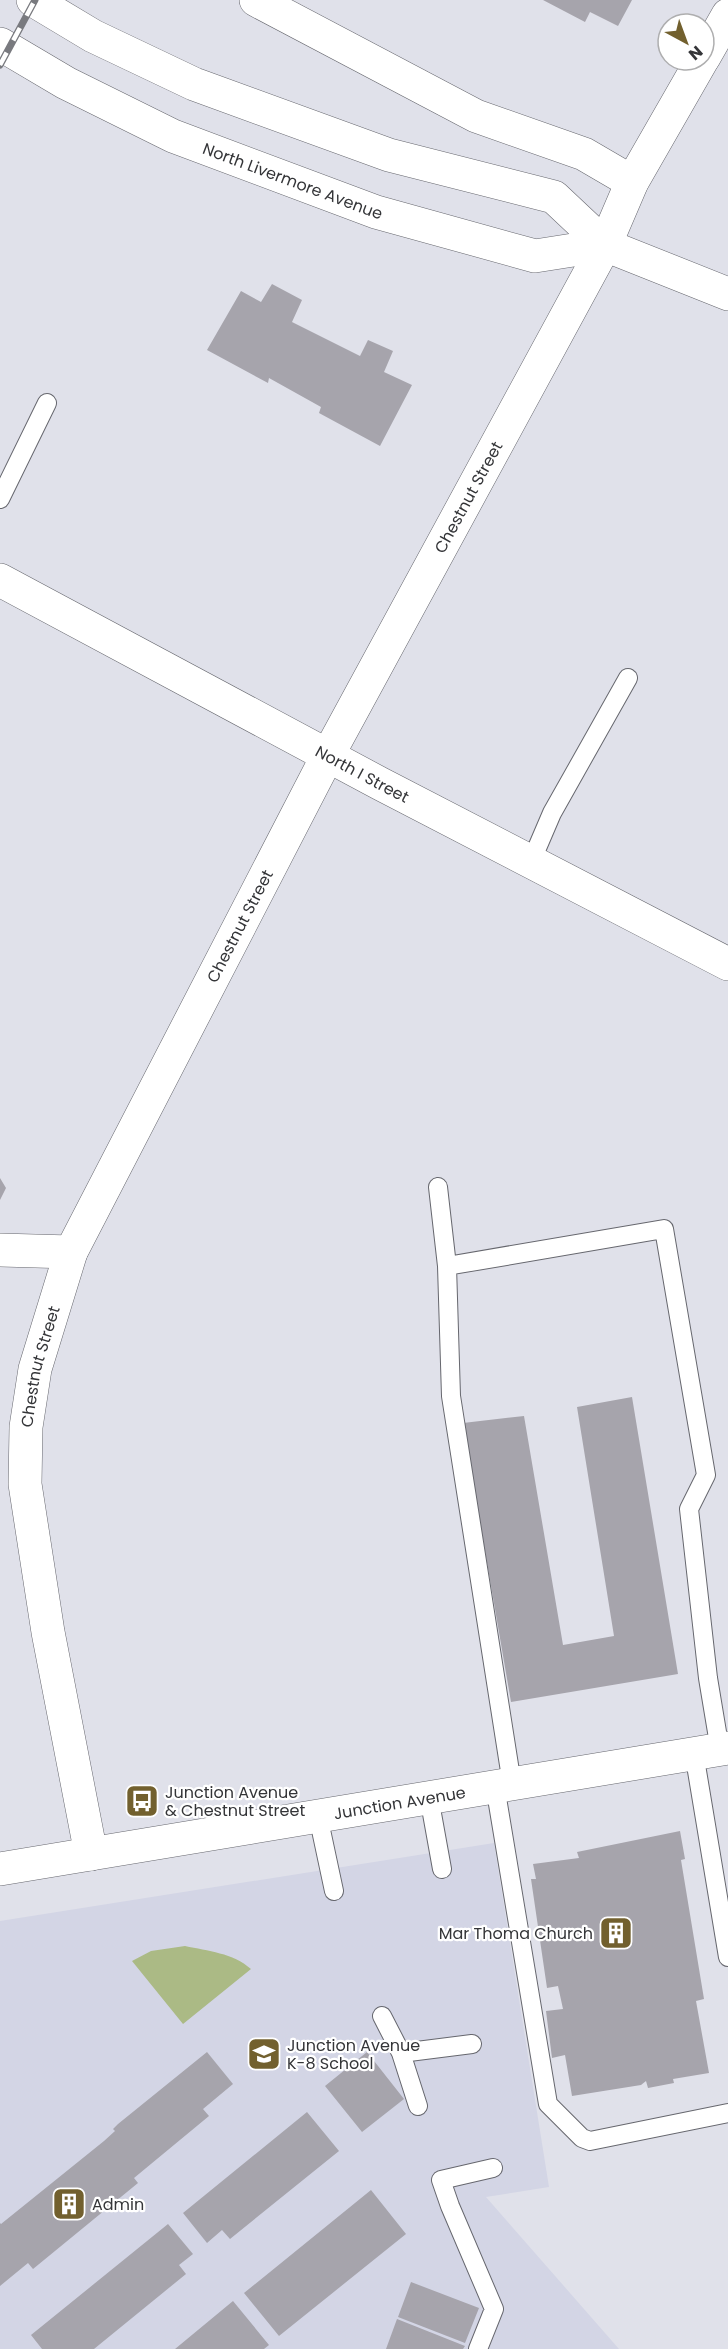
<svg xmlns="http://www.w3.org/2000/svg" width="728" height="2349" font-family="Poppins,sans-serif">
  <style>
    .built { fill: #d3d5e5 }
    .green { fill: #abba85 }
    .building { fill: #a6a4ac }
    .lines { fill: none; stroke-linecap: round; stroke-linejoin: round }
    .service-casing { stroke: #66676e; stroke-width: 20 }
    .minor-casing { stroke: #66676e; stroke-width: 34 }
    .tertiary-casing { stroke: #66676e; stroke-width: 34 }
    .secondary-casing { stroke: #66676e; stroke-width: 34 }
    .service { stroke: #fff; stroke-width: 18 }
    .minor { stroke: #fff; stroke-width: 33 }
    .tertiary { stroke: #fff; stroke-width: 33 }
    .secondary { stroke: #fff; stroke-width: 33 }
    .rail-casing { stroke: #797a7f; stroke-width: 7 }
    .rail { stroke: #fff; stroke-width: 4.5; stroke-dasharray: 14; stroke-linecap: butt }
    .labels { text-anchor: middle; stroke-width: 4.5; stroke-linejoin: round; paint-order: stroke }
    .street-label { font-size: 16px; fill: #343538; stroke: #fff }
    .poi-label { font-size: 16px; fill: #343538; stroke: #fff; text-anchor: start }
  </style>
  <rect width="100%" height="100%" fill="#e0e1ea"/>
  <!-- built -->
  <path class="built" d="M494,1843l55,344 -63,10 133,152h-619v-428z"/>
  <!-- green -->
  <path class="green" d="M185,1946c23,5 48,7 66,23l-68,55 -51,-63 19,-10z"/>
  <!-- building -->
  <path class="building" d="M543,0h89l-14,26 -28,-14 -5,10z
    M272,284l30,16 -10,22 68,34 8,-16 25,11 -9,21 28,13 -32,61 -61,-33 2,-6 -52,-29 -1,5 -61,-33 34,-59 20,11z
    M0,1178l6,10 -6,12z
    M632,1397l46,277 -167,28 -48,-279 61,-7 39,229 51,-9 -37,-229z
    M680,1831l5,28 -4,1 23,139 -8,2 13,72 -36,6 1,4 -26,5 -2,-7 -5,4 -69,11 -7,-41 -13,3 -6,-47 17,-2 -5,-23 -11,2 -16,-109h5l-3,-15 46,-6 -2,-6z
    M207,2052l26,32 -30,25 6,7 -75,62 4,5 -105,86 -5,-6 -28,23v-63l1,1 103,-83 11,-10 -2,-2 5,-5z
    M367,2052l37,47 -42,33 -37,-46z
    M307,2112l32,39 -109,88 -8,-9 -15,13 -24,-30z
    M371,2190l35,44 -127,102 -35,-43z
    M168,2224l25,30 -14,11 7,9 -92,75h-52l-11,-14z
    M411,2282l68,26 -14,35 -67,-26z
    M233,2301l36,44 -5,4h-89z
    M397,2319l68,27 -2,3h-77z"/>
  <g class="lines">
    <defs>
      <path id="service" d="M0,499l47,-96
        M531,862l21,-49 76,-135
        M438,1187l9,79 4,130 61,388
        M447,1266l217,-37 42,246 -17,34 19,169 12,72
        M694,1753l34,204
        M495,1786l53,318 34,34 8,3 138,-28
        M429,1797l13,72
        M318,1816l16,75
        M382,2016l19,37 17,53
        M401,2053l71,-9
        M478,2349l16,-40 -44,-103 -9,-26 52,-12"/>
      <g id="minor">
        <path d="M256,0l220,116 108,38 48,28"/>
        <path id="s1" d="M0,580l379,203 349,181"/>
        <path d="M0,1250l71,2"/>
      </g>
      <g id="tertiary">
        <path d="M704,57l24,-42"/>
        <path id="s2" d="M91,1854l-43,-222 -23,-148 1,-57 9,-58 36,-117 257,-497 277,-510 27,-63 70,-122"/>
        <path id="s3" d="M0,1869l728,-121"/>
      </g>
      <g id="secondary">
        <path d="M33,0l60,36 101,48 195,71 165,42 51,48 123,49"/>
        <path id="s4" d="M0,44l66,39 107,53 203,76 159,44 70,-11"/>
      </g>
    </defs>
    <!-- service casing -->
    <use href="#service" class="service-casing"/>
    <!-- minor casing -->
    <use href="#minor" class="minor-casing"/>
    <!-- tertiary casing -->
    <use href="#tertiary" class="tertiary-casing"/>
    <!-- secondary casing -->
    <use href="#secondary" class="secondary-casing"/>
    <!-- service -->
    <use href="#service" class="service"/>
    <!-- minor -->
    <use href="#minor" class="minor"/>
    <!-- tertiary -->
    <use href="#tertiary" class="tertiary"/>
    <!-- secondary -->
    <use href="#secondary" class="secondary"/>
    <defs>
      <path id="rail" d="M0,65l35,-65"/>
    </defs>
    <!-- rail casing -->
    <use href="#rail" class="rail-casing"/>
    <!-- rail -->
    <use href="#rail" class="rail"/>
  </g>
  <!-- icons -->
  <defs>
    <symbol id="bus-square" viewBox="-11 -11 22 22"><rect x="-9" y="-9" width="18" height="18" rx="4" fill="#72602e" stroke="#fff"/><path d="M-5-6H5V4H4V6H2V4H-2V6H-4V4H-5ZM-3.5-4V0h7V-4ZM-3.5 1.2v1.5H-2V1.2ZM2 1.2v1.5H3.5V1.2Z" fill="#fff"/></symbol>
    <symbol id="building-square" viewBox="-11 -11 22 22"><rect x="-9" y="-9" width="18" height="18" rx="4" fill="#72602e" stroke="#fff"/><path d="M-4-6H4V6H1V3H-1V6H-4ZM-2.5-4.3h1.7v1.8h-1.7ZM.8-4.3h1.7v1.8H.8ZM-2.5-1h1.7V.8h-1.7ZM.8-1h1.7V.8H.8Z" fill="#fff"/></symbol>
    <symbol id="school-square" viewBox="-11 -11 22 22"><rect x="-9" y="-9" width="18" height="18" rx="4" fill="#72602e" stroke="#fff"/><path d="M0-5L7-2L0 1L-7-2ZM-4 1L0 2.5L4 1V4Q0 6-4 4Z" fill="#fff"/></symbol>
  </defs>
  <g fill-rule="evenodd">
    <use href="#bus-square" x="123" y="1782" width="38" height="38"/>
    <use href="#building-square" x="597" y="1914" width="38" height="38"/>
    <use href="#school-square" x="245" y="2035" width="38" height="38"/>
    <use href="#building-square" x="50" y="2185" width="38" height="38"/>
  </g>
  <g class="labels">
    <!-- street labels -->
    <g class="street-label">
      <text dy="6" stroke="none"><textPath href="#s4" startOffset="324">North Livermore Avenue</textPath></text>
      <text dy="6" stroke="none"><textPath href="#s2" startOffset="1467">Chestnut Street</textPath></text>
      <text dy="6" stroke="none"><textPath href="#s1" startOffset="411">North I Street</textPath></text>
      <text dy="6" stroke="none"><textPath href="#s2" startOffset="981">Chestnut Street</textPath></text>
      <text dy="6" stroke="none"><textPath href="#s2" startOffset="495">Chestnut Street</textPath></text>
      <text dy="6" stroke="none"><textPath href="#s3" startOffset="405">Junction Avenue</textPath></text>
    </g>
    <!-- poi labels -->
    <g class="poi-label">
      <text x="165" y="1798">Junction Avenue<tspan x="165" dy="18">&amp; Chestnut Street</tspan></text>
      <text x="593" y="1939" text-anchor="end">Mar Thoma Church</text>
      <text x="287" y="2051">Junction Avenue<tspan x="287" dy="18">K-8 School</tspan></text>
      <text x="92" y="2210">Admin</text>
    </g>
  </g>
  <!-- north arrow -->
  <g transform="translate(686 42) rotate(139)"><circle r="28" fill="#ffffff" stroke="#aeaeaf" stroke-width="1.5"/>
  <path d="M0-4.5L10 22L0 15L-10 22Z" fill="#72602e"/>
  <text y="-9" font-size="16" font-weight="bold" text-anchor="middle" fill="#343538">N</text>
  </g>
</svg>
